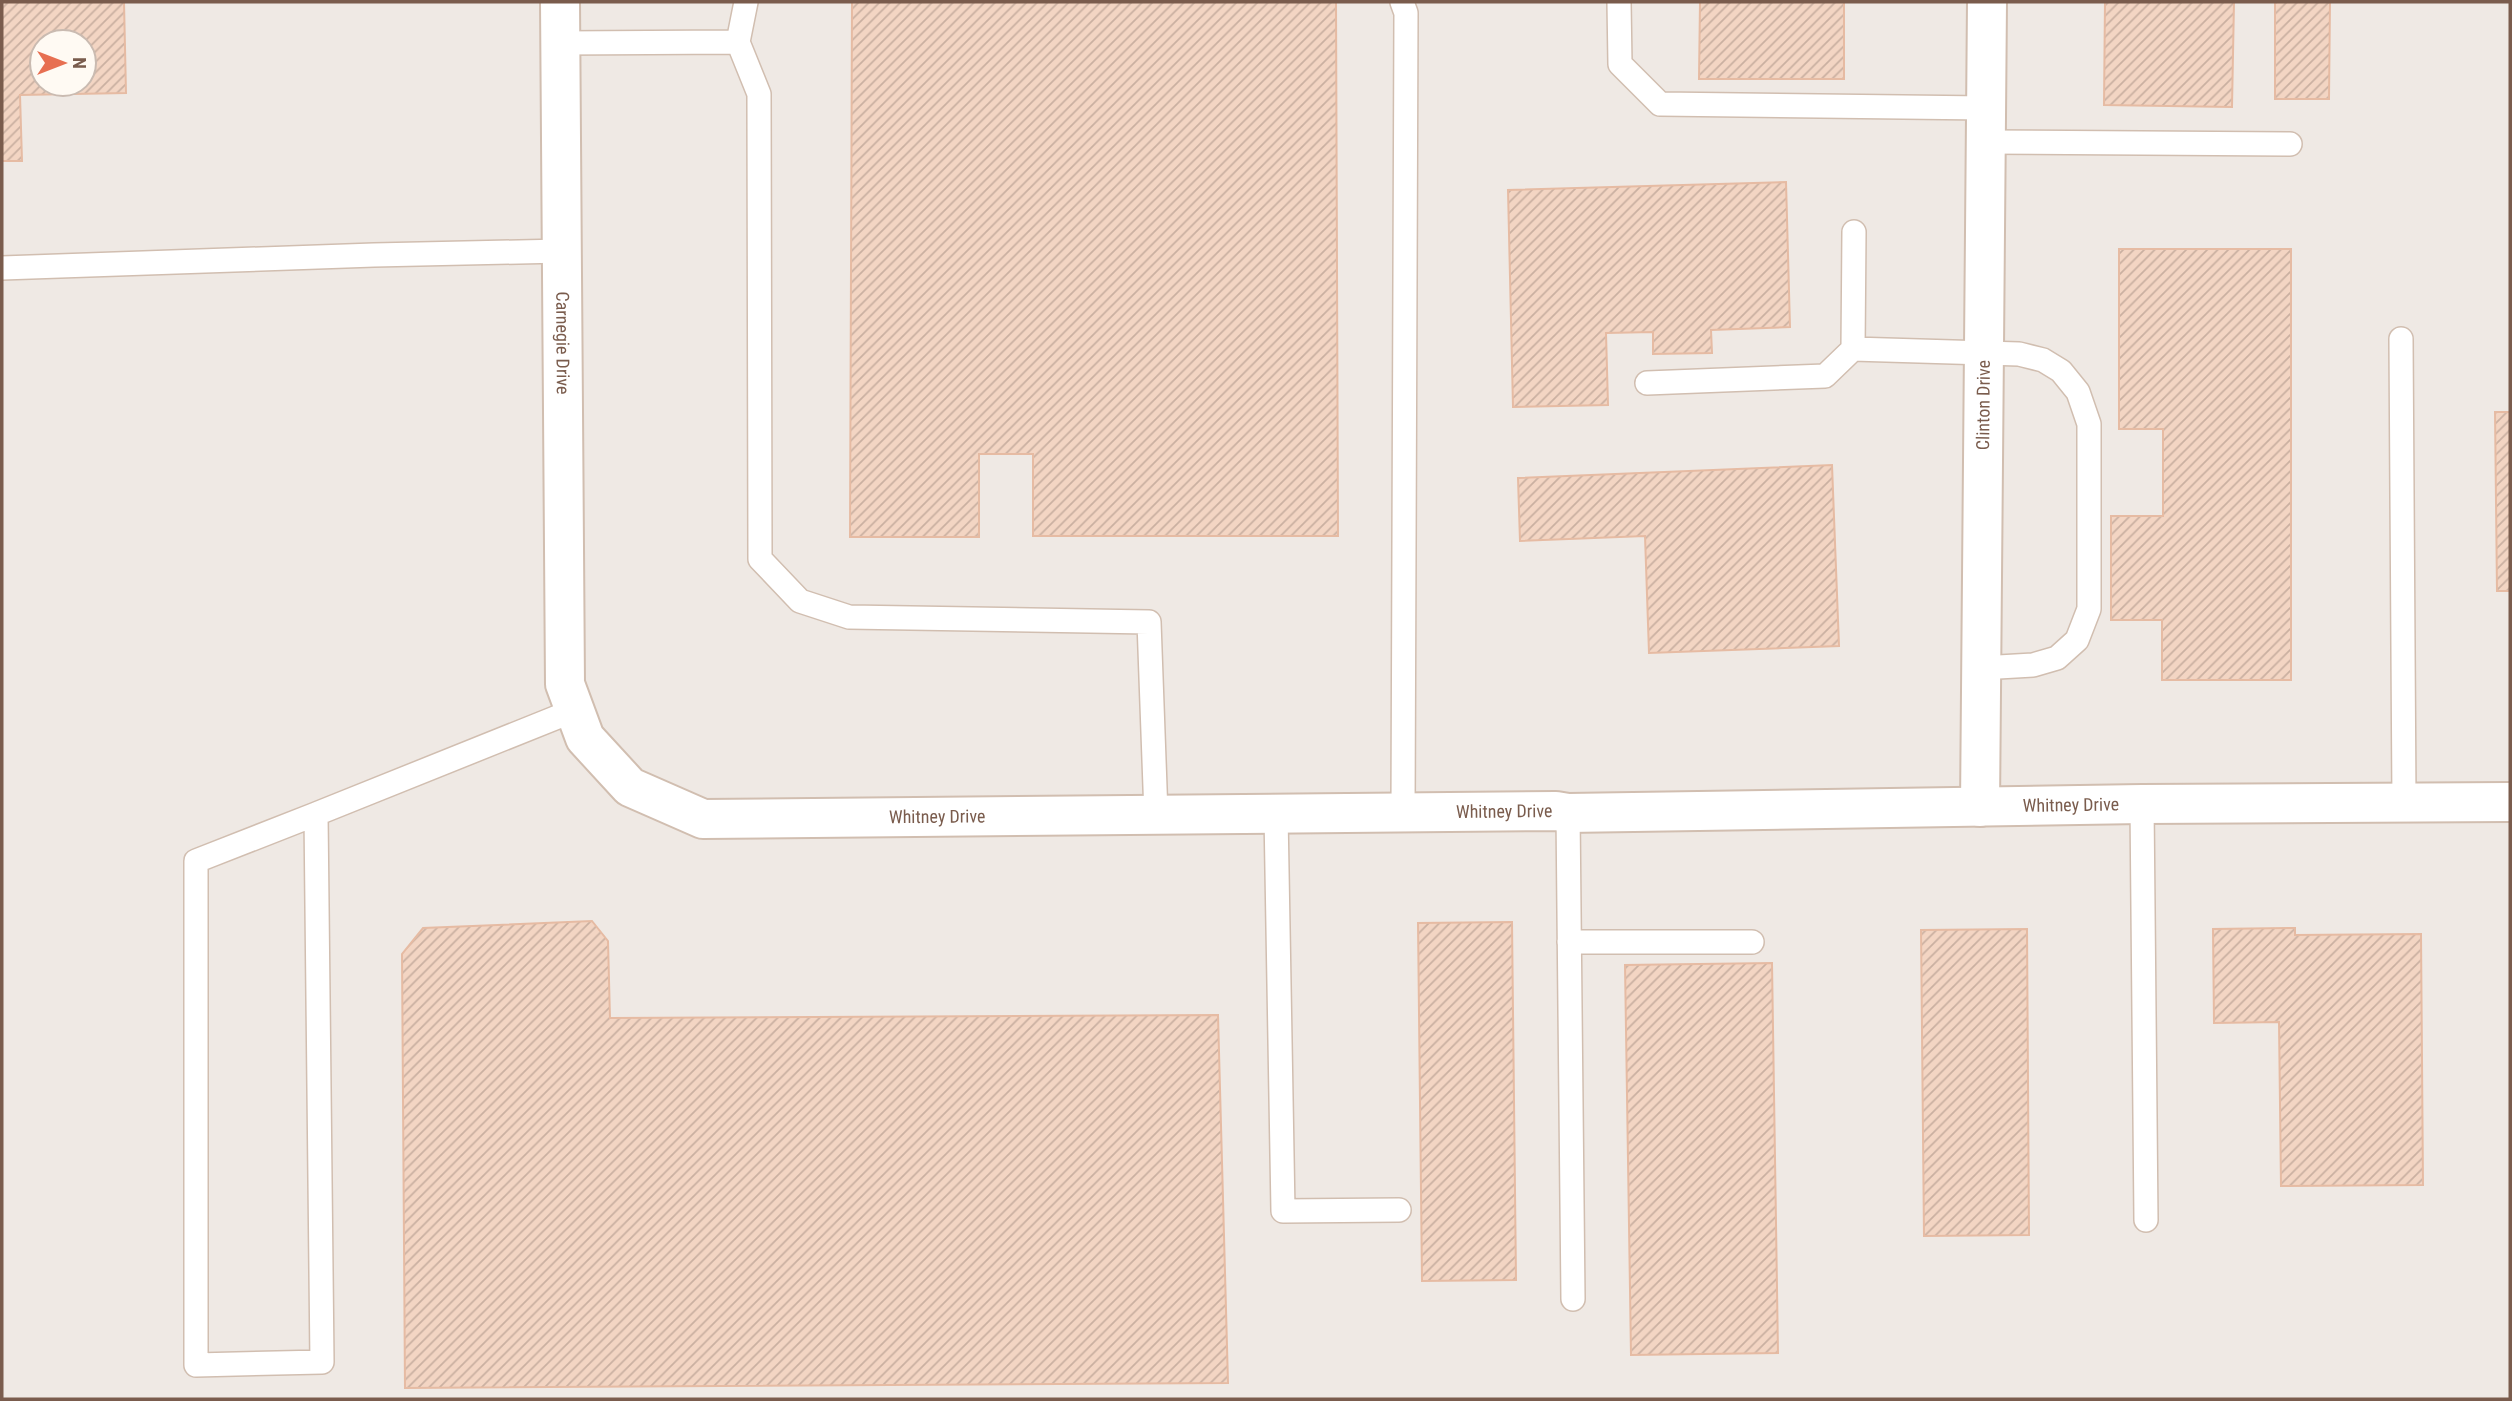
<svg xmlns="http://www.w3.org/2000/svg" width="2512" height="1401" font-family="'Roboto Condensed',sans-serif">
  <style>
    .industrial { fill: #efe9e4; fill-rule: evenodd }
    .building { fill: url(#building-hatch); stroke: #e6bba3; stroke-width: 2; fill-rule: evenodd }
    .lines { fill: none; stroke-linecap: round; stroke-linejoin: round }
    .lane-casing { stroke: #d1beb0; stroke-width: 26 }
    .street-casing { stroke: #d1beb0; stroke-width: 42 }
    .lane { stroke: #fff; stroke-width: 23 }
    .street { stroke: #fff; stroke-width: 38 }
    .labels { text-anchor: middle; stroke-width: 5; stroke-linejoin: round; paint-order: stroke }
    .street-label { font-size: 18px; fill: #7a5c4d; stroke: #fffaf3 }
  </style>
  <defs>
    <pattern id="building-hatch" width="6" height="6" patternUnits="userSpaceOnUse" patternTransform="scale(1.75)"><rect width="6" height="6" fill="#f3d5c3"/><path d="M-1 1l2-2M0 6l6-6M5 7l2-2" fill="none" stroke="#cab0a1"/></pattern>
  </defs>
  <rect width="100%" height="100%" fill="#fdf6ec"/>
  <!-- industrial -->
  <path class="industrial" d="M2,2h2508v1397h-2508zM42,42h42v42h-42z"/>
  <!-- building -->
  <path class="building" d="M2,2h122l2,91 -106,2 2,66h-20zM42,42h42v42h-42z
    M852,2h484l2,534h-305v-82h-54v83h-129z
    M1700,2h144v77h-145z
    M2105,2h129l-2,105 -128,-2z
    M2275,2h55l-1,97h-54z
    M1786,182l4,145 -79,3 1,23 -59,1v-22l-47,1 2,72 -95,2 -5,-217z
    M2119,249h172v431h-129v-60h-51v-104h52v-87h-44z
    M2495,412h15v179h-13z
    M1832,465l7,181 -190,7 -4,-117 -125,5 -2,-63z
    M592,921l16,20 2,77 608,-3 10,368 -823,5 -3,-434 21,-26z
    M1512,922l4,358 -94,1 -4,-358z
    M2295,928v7l126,-1 2,251 -142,1 -2,-164 -65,1 -1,-94z
    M2027,929l2,306 -105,1 -3,-306z
    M1772,963l6,390 -147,2 -6,-390z"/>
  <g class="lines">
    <defs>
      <path id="lane" d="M1402,2l4,11 -3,799
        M1619,2l1,62 40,40 326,4
        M738,42l21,52 1,465 40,42 49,16 300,5 7,193
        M560,43l178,-1 8,-40
        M1985,142l305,2
        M1854,232l-1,117 166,5 24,6 18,11 17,21 11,32v185l-12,31 -20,18 -24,7 -52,3
        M2,268l372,-13 188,-4
        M2401,339l3,463
        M1647,383l178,-7 28,-27
        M2142,804l4,416
        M1568,813l5,486
        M316,814l-120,47v504l126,-3 -6,-548 259,-104
        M1276,814l7,397 116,-1
        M1569,942h183"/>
      <g id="street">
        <path id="s1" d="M560,2l5,682 20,54 45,49 73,32 853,-8 12,2 574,-9 368,-2"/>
        <path id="s2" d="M1980,807l7,-805"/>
      </g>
    </defs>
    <!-- lane casing -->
    <use href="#lane" class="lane-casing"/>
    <!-- street casing -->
    <use href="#street" class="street-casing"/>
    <!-- lane -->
    <use href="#lane" class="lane"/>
    <!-- street -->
    <use href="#street" class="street"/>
  </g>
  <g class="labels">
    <!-- street labels -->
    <g class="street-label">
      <text dy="6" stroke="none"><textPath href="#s1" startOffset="341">Carnegie Drive</textPath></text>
      <text dy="6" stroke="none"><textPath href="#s2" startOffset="402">Clinton Drive</textPath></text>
      <text dy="6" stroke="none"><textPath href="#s1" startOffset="2254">Whitney Drive</textPath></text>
      <text dy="6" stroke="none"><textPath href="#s1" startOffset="1687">Whitney Drive</textPath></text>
      <text dy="6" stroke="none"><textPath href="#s1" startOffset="1120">Whitney Drive</textPath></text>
    </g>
  </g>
  <!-- border -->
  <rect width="2512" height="1401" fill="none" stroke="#7a5c4d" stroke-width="7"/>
  <!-- north arrow -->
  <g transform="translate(63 63) rotate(90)"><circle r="33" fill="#fffaf3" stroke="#cabbb1" stroke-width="2"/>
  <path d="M0-5L12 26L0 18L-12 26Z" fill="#e76f51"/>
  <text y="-10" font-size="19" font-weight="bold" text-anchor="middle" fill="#7a5c4d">N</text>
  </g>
</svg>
